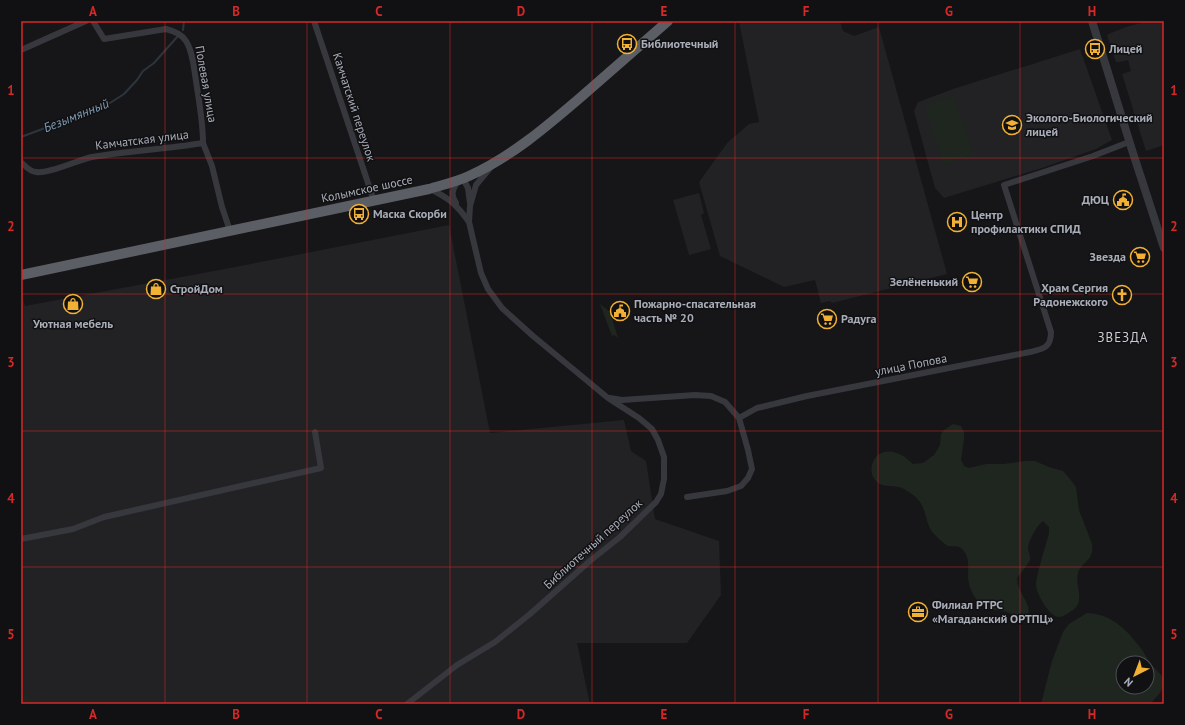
<svg xmlns="http://www.w3.org/2000/svg" width="1185" height="725" font-family="'PT Sans',sans-serif">
  <style>
    .built { fill: #222225 }
    .green { fill: #1e261f; fill-rule: evenodd }
    .lines { fill: none; stroke-linecap: round; stroke-linejoin: round }
    .stream { stroke: #2c353c; stroke-width: 2 }
    .minor { stroke: #37383d; stroke-width: 6 }
    .tertiary { stroke: #37383d; stroke-width: 8 }
    .trunk { stroke: #5b5e65; stroke-width: 10 }
    .grid { fill: none; stroke: #d62828; stroke-width: 1; stroke-opacity: 0.55 }
    .labels { text-anchor: middle; stroke-width: 3; stroke-linejoin: round; paint-order: stroke }
    .poi-label { font-size: 12px; font-weight: bold; fill: #a8adb8; stroke: #111113; text-anchor: start }
    .street-label { font-size: 12px; fill: #a8adb8; stroke: #111113 }
    .water-label { font-size: 13px; font-style: italic; fill: #7f9bb3; stroke: #111113 }
    .neighbourhood-label { font-size: 13px; letter-spacing: 1px; fill: #c9ccd4; stroke: #111113 }
    .neatline { fill: none; stroke: #d62828; stroke-width: 1.5 }
    .grid-label { font-size: 13px; text-anchor: middle; font-weight: bold; fill: #d62828 }
  </style>
  <rect width="100%" height="100%" fill="#161618"/>
  <!-- built -->
  <path class="built" d="M739,21h101l3,10 11,5 25,-9 68,247 -115,29 -2,-2 -9,2 -6,-23 -31,7 -64,-31 -21,-74 29,-40 21,-18 10,-2z
    M1148,21h16v124l-18,6 -24,-77 9,-3 -3,-11 -8,2h-4l-9,-27 4,-2 15,-6z
    M1080,49l32,91 -16,9 -54,19 -98,30 -9,-10 -21,-77 4,-9 38,-14z
    M699,193l5,20 -3,2 10,34 -22,6 -16,-55z
    M449,225l41,208 134,-13 7,31 15,10 9,58 64,22 2,54 -34,48h-110l13,61h-569v-415l4,17 205,-38z"/>
  <!-- green -->
  <path class="green" d="M953,96l20,58 -29,10 -20,-58z
    M600,304l10,8 8,26 -4,-3 -2,1z
    M953,424l8,2 3,6v7l-3,21 3,6 5,2 17,-4h18l21,-3h10l14,6 14,4 7,8 6,8 3,23 13,34c2,18 -10,17 -14,29 -3,10 4,21 0,31 -2,4 -5,6 -8,8 -3,2 -8,5 -11,5 -10,0 -22,-23 -23,-31 0,-12 10,-40 13,-53v-6l-6,-6c-5,3 -15,20 -15,27 0,4 3,8 2,12 -1,3 -10,14 -13,18 0,13 11,21 12,34 -2,2 -4,4 -7,4 -6,1 -12,-3 -18,-5 -7,-1 -14,0 -20,-4 -9,-6 -15,-19 -16,-29 0,-10 2,-22 -6,-29 -4,-4 -9,-2 -14,-3 -4,-2 -11,-9 -14,-12 -11,-12 -5,-27 -21,-39 -3,-2 -7,-5 -11,-7 -11,-4 -21,2 -29,-11 -2,-4 -2,-11 0,-15 5,-12 18,-13 28,-7 5,2 8,6 12,9l10,-1 11,-8 6,-10 1,-11 3,-4z
    M1087,613c26,1 41,18 56,38 3,5 6,11 10,15 4,6 12,9 11,18 -1,8 -9,13 -13,20h-110l11,-43 11,-29 6,-8zM1123,663h24v24h-24z
    M21,691l16,12v1h-16z"/>
  <g class="lines">
    <!-- stream -->
    <path class="stream" d="M183,30l1,-9
      M21,137l72,-27 17,-7 14,-9 13,-14 6,-9 11,-8 24,-27"/>
    <!-- minor -->
    <path class="minor" d="M93,21l11,18 62,-10c8,2 16,5 20,12 7,11 8,28 10,40 3,21 7,41 7,62
      M314,21l60,180
      M21,50l65,-29
      M21,162c4,4 9,10 15,10 14,2 41,-12 56,-15 37,-6 74,-8 111,-14l9,23 10,41 8,24
      M463,179l5,9 2,15
      M430,189c19,9 27,16 39,33
      M456,203c-6,-9 -3,-14 2,-22
      M610,398l12,2 73,-5 16,1 14,6 14,16 9,32 4,19 -4,9 -7,8 -14,5 -40,6
      M739,418l18,-10 50,-12 223,-44c13,-3 21,-4 21,-20l-47,-147 89,-29 36,-14
      M21,539l52,-10 31,-12 217,-49 -6,-36
      M407,704l50,-39 38,-23 35,-28 61,-54 29,-23 36,-35 5,-8 3,-15v-22l-6,-17 -6,-11 -13,-11 -31,-20 -75,-62 -31,-28 -14,-19 -7,-16 -12,-51 1,-16 6,-21 15,-18"/>
    <!-- tertiary -->
    <path class="tertiary" d="M1092,21l40,129 32,98"/>
    <!-- trunk -->
    <path class="trunk" d="M21,275l408,-86c13,-4 27,-7 40,-13 42,-19 77,-49 112,-79 29,-25 58,-51 87,-76"/>
  </g>
  <!-- grid -->
  <path class="grid" d="M165,21v683M307,21v683M450,21v683M592,21v683M735,21v683M878,21v683M1020,21v683M21,158h1143M21,294h1143M21,431h1143M21,567h1143"/>
  <!-- icons -->
  <defs>
    <symbol id="bus-ring" viewBox="-11 -11 22 22"><circle r="9.5" fill="#111113" stroke="#f2b134" stroke-width="1.5"/><path d="M-5-6H5V4H4V6H2V4H-2V6H-4V4H-5ZM-3.5-4V0h7V-4ZM-3.5 1.2v1.5H-2V1.2ZM2 1.2v1.5H3.5V1.2Z" fill="#f2b134"/></symbol>
    <symbol id="school-ring" viewBox="-11 -11 22 22"><circle r="9.5" fill="#111113" stroke="#f2b134" stroke-width="1.5"/><path d="M0-5L7-2L0 1L-7-2ZM-4 1L0 2.5L4 1V4Q0 6-4 4Z" fill="#f2b134"/></symbol>
    <symbol id="civic-ring" viewBox="-11 -11 22 22"><circle r="9.5" fill="#111113" stroke="#f2b134" stroke-width="1.5"/><path d="M-.6-6.5H3V-4.5H.6V-3L4-1V1h2V6H-6V1h2V-1L-.6-3ZM-1.2 2.5V6h2.4V2.5Z" fill="#f2b134"/></symbol>
    <symbol id="hospital-ring" viewBox="-11 -11 22 22"><circle r="9.5" fill="#111113" stroke="#f2b134" stroke-width="1.5"/><path d="M-5-5h3v3.5h4V-5h3V5h-3V1.5h-4V5h-3Z" fill="#f2b134"/></symbol>
    <symbol id="supermarket-ring" viewBox="-11 -11 22 22"><circle r="9.5" fill="#111113" stroke="#f2b134" stroke-width="1.5"/><path d="M-6-5.5h2.5l.6 2H6L4.5 2H-2.5L-4.4-4H-6ZM-1.5 3.2a1.3 1.3 0 1 0 .1 0ZM3 3.2a1.3 1.3 0 1 0 .1 0Z" fill="#f2b134"/></symbol>
    <symbol id="shop-ring" viewBox="-11 -11 22 22"><circle r="9.5" fill="#111113" stroke="#f2b134" stroke-width="1.5"/><path d="M-5-2.5h2.3a2.7 3.5 0 0 1 5.4 0H5L5.5 6h-11ZM-1.5-2.5h3a1.5 2.3 0 0 0-3 0Z" fill="#f2b134"/></symbol>
    <symbol id="church-ring" viewBox="-11 -11 22 22"><circle r="9.5" fill="#111113" stroke="#f2b134" stroke-width="1.5"/><path d="M-1.2-6h2.4v3.5h3.3v2.4h-3.3V6h-2.4V-.1h-3.3v-2.4h3.3Z" fill="#f2b134"/></symbol>
    <symbol id="office-ring" viewBox="-11 -11 22 22"><circle r="9.5" fill="#111113" stroke="#f2b134" stroke-width="1.5"/><path d="M-6-3h4V-5.5h4V-3h4V5H-6ZM-1-4.5V-3h2v-1.5ZM-6 0V1H6V0Z" fill="#f2b134"/></symbol>
  </defs>
  <g fill-rule="evenodd">
    <use href="#bus-ring" x="616" y="33" width="22" height="22"/>
    <use href="#bus-ring" x="1084" y="38" width="22" height="22"/>
    <use href="#school-ring" x="1001" y="114" width="22" height="22"/>
    <use href="#civic-ring" x="1112" y="189" width="22" height="22"/>
    <use href="#bus-ring" x="348" y="203" width="22" height="22"/>
    <use href="#hospital-ring" x="946" y="211" width="22" height="22"/>
    <use href="#supermarket-ring" x="1129" y="246" width="22" height="22"/>
    <use href="#supermarket-ring" x="961" y="271" width="22" height="22"/>
    <use href="#shop-ring" x="145" y="278" width="22" height="22"/>
    <use href="#church-ring" x="1111" y="284" width="22" height="22"/>
    <use href="#shop-ring" x="62" y="293" width="22" height="22"/>
    <use href="#civic-ring" x="609" y="300" width="22" height="22"/>
    <use href="#supermarket-ring" x="816" y="308" width="22" height="22"/>
    <use href="#office-ring" x="907" y="601" width="22" height="22"/>
  </g>
  <g class="labels">
    <!-- poi labels -->
    <g class="poi-label">
      <text x="641" y="48">Библиотечный</text>
      <text x="1109" y="53">Лицей</text>
      <text x="1026" y="122">Эколого-Биологический<tspan x="1026" dy="14">лицей</tspan></text>
      <text x="1109" y="204" text-anchor="end">ДЮЦ</text>
      <text x="373" y="218">Маска Скорби</text>
      <text x="971" y="219">Центр<tspan x="971" dy="14">профилактики СПИД</tspan></text>
      <text x="1126" y="261" text-anchor="end">Звезда</text>
      <text x="958" y="286" text-anchor="end">Зелёненький</text>
      <text x="1108" y="292" text-anchor="end">Храм Сергия<tspan x="1108" dy="14">Радонежского</tspan></text>
      <text x="170" y="293">СтройДом</text>
      <text x="634" y="308">Пожарно-спасательная<tspan x="634" dy="14">часть № 20</tspan></text>
      <text x="841" y="323">Радуга</text>
      <text x="73" y="328" text-anchor="middle">Уютная мебель</text>
      <text x="932" y="609">Филиал РТРС<tspan x="932" dy="14">«Магаданский ОРТПЦ»</tspan></text>
    </g>
    <!-- street labels -->
    <g class="street-label">
      <text transform="translate(206 84) rotate(80)" y="4">Полевая улица</text>
      <text transform="translate(354 107) rotate(72)" y="4">Камчатский переулок</text>
      <text transform="translate(142 140) rotate(-7)" y="4">Камчатская улица</text>
      <text transform="translate(367 189) rotate(-12)" y="4">Колымское шоссе</text>
      <text transform="translate(911 365) rotate(-11)" y="4">улица Попова</text>
      <text transform="translate(593 544) rotate(-42)" y="4">Библиотечный переулок</text>
    </g>
    <!-- water labels -->
    <g class="water-label">
      <text transform="translate(76 115) rotate(-22)" y="5">Безымянный</text>
    </g>
    <!-- neighbourhood labels -->
    <g class="neighbourhood-label">
      <text x="1123" y="342">ЗВЕЗДА</text>
    </g>
  </g>
  <!-- border -->
  <rect width="1185" height="725" fill="none" stroke="#111113" stroke-width="44"/>
  <!-- north arrow -->
  <g transform="translate(1135 675) rotate(222)"><circle r="19" fill="#111113" stroke="#4d4f55"/>
  <path d="M0-3L7 15L0 10L-7 15Z" fill="#f2b134"/>
  <text y="-6" font-size="11" font-weight="bold" text-anchor="middle" fill="#a8adb8">N</text>
  </g>
  <rect x="22" y="22" width="1141" height="681" class="neatline"/>
  <g class="grid-label">
    <text x="93" y="16">A</text>
    <text x="236" y="16">B</text>
    <text x="379" y="16">C</text>
    <text x="521" y="16">D</text>
    <text x="664" y="16">E</text>
    <text x="806" y="16">F</text>
    <text x="949" y="16">G</text>
    <text x="1092" y="16">H</text>
    <text x="11" y="95">1</text>
    <text x="1174" y="95">1</text>
    <text x="11" y="231">2</text>
    <text x="1174" y="231">2</text>
    <text x="11" y="367">3</text>
    <text x="1174" y="367">3</text>
    <text x="11" y="503">4</text>
    <text x="1174" y="503">4</text>
    <text x="11" y="639">5</text>
    <text x="1174" y="639">5</text>
    <text x="93" y="719">A</text>
    <text x="236" y="719">B</text>
    <text x="379" y="719">C</text>
    <text x="521" y="719">D</text>
    <text x="664" y="719">E</text>
    <text x="806" y="719">F</text>
    <text x="949" y="719">G</text>
    <text x="1092" y="719">H</text>
  </g>
</svg>
